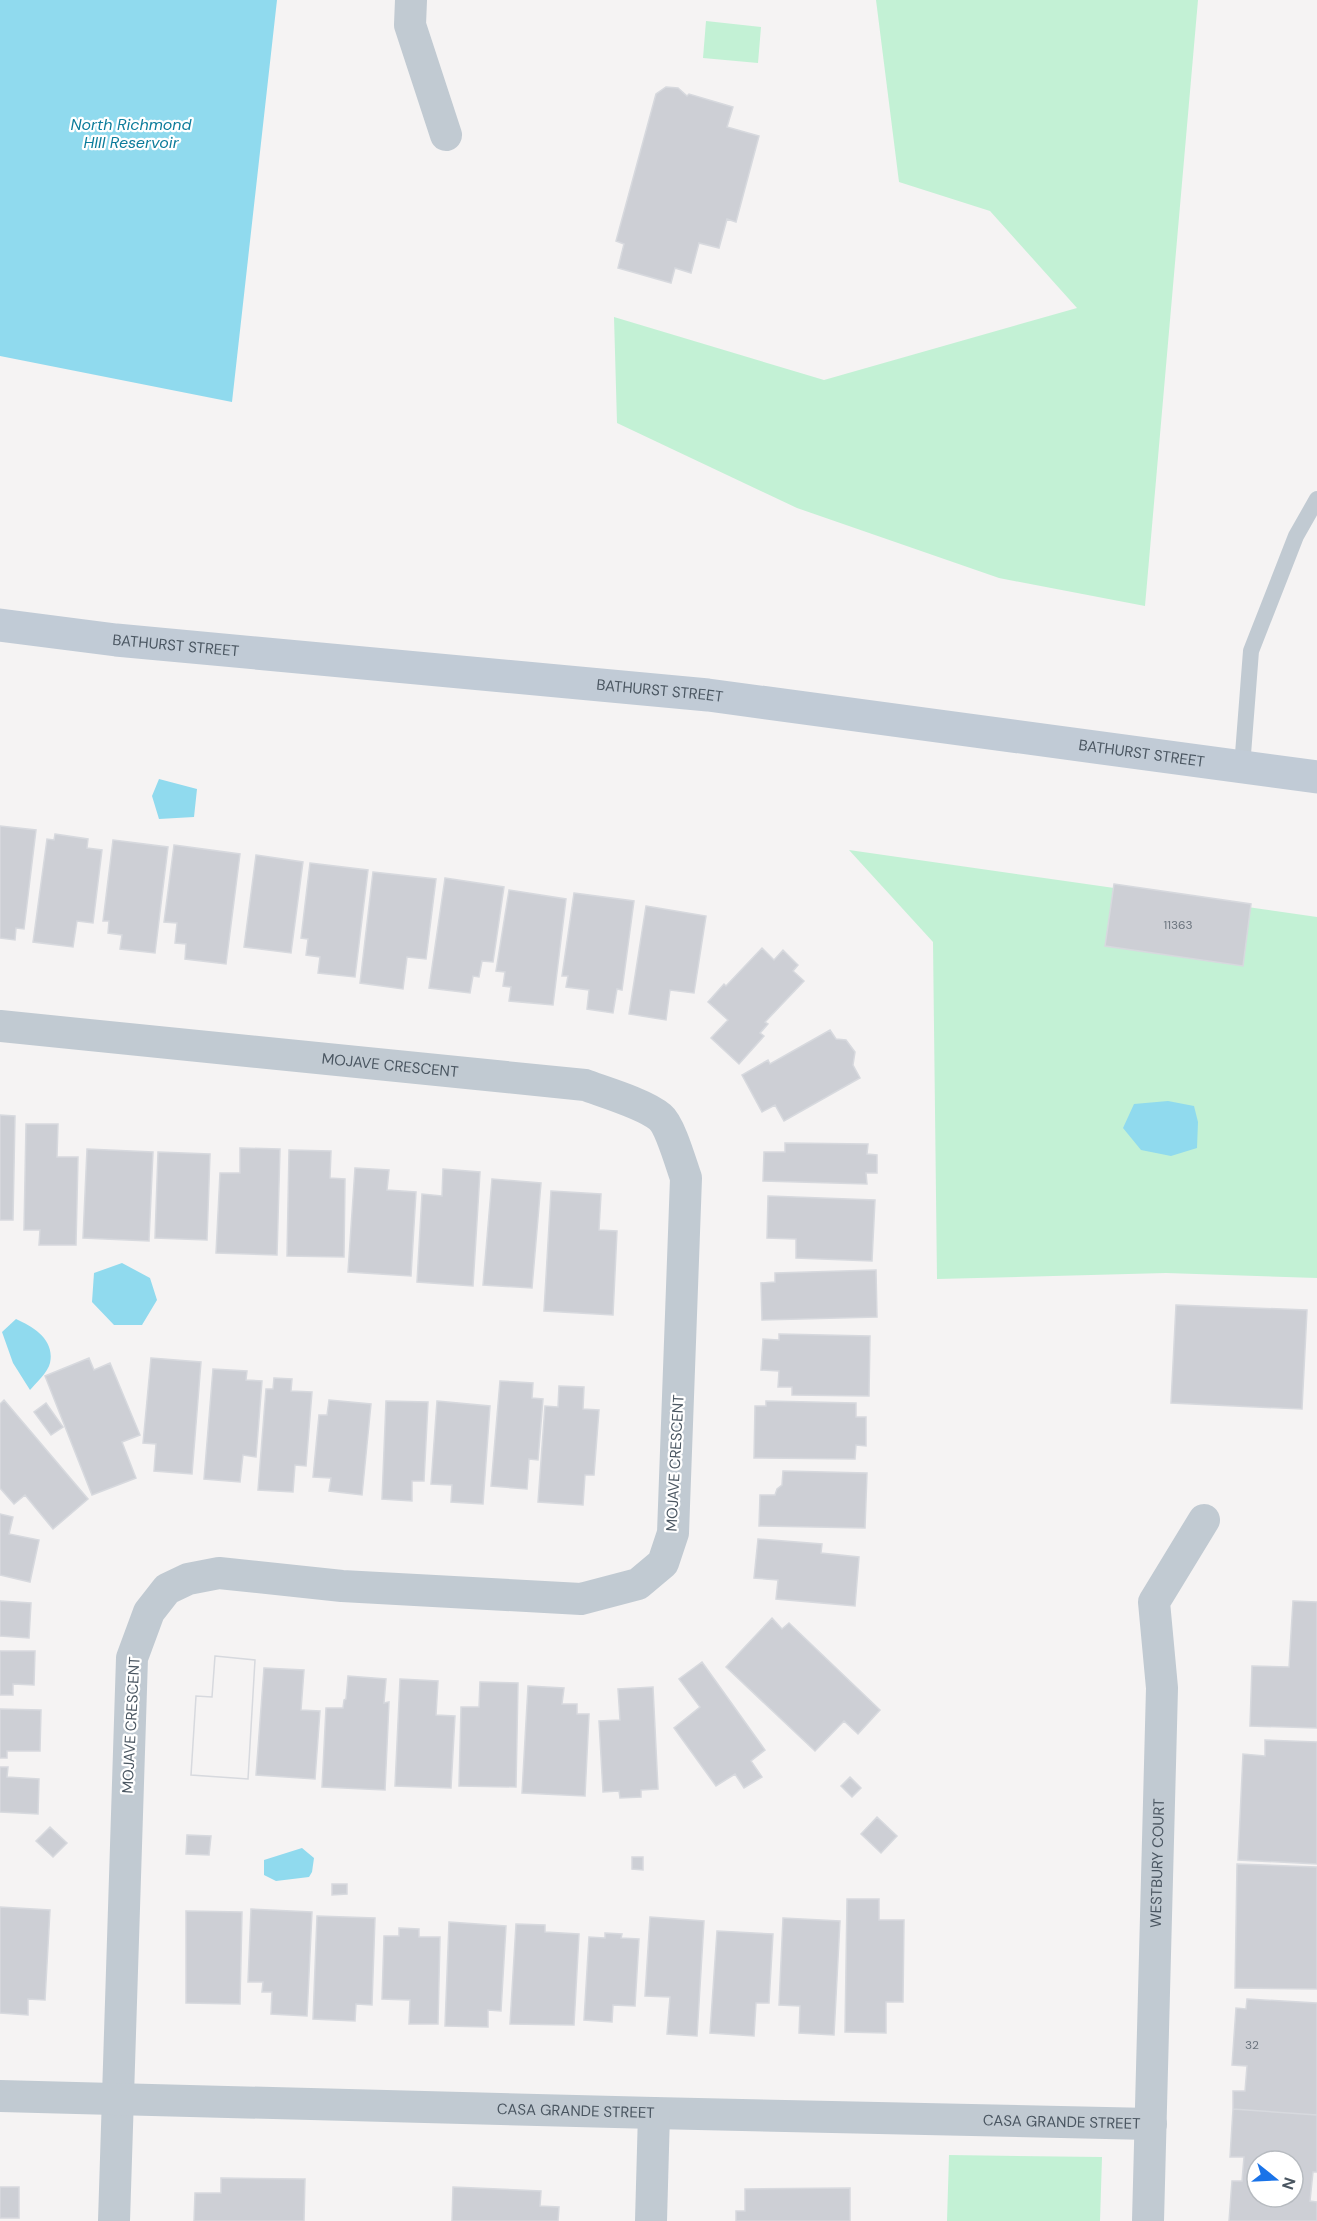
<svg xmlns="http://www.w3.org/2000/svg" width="1317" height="2221" font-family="'DM Sans',sans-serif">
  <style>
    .green { fill: #c3f1d5 }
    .water { fill: #90daee }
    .building { fill: #cdcfd5; stroke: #d7d9de; stroke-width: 1.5; fill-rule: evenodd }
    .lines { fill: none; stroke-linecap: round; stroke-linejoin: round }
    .service { stroke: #c1cad2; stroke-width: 16 }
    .minor { stroke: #c1cad2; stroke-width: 32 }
    .secondary { stroke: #c1cbd6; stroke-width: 33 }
    .labels { text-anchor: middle; stroke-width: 4.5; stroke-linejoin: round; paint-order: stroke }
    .number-label { font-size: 12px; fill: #6b747e }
    .street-label { font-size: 15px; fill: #4a5661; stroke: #fff }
    .water-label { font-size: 16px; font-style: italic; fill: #0c7c9b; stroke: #fff }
  </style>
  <rect width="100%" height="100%" fill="#f5f3f3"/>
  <!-- green -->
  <path class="green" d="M876,0h322l-53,606 -146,-28 -202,-70 -180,-85 -3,-106 210,63 253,-72 -87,-97 -91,-29z
    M706,21l55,6 -3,36 -55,-5z
    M849,850l468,67v361l-151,-5 -229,6 -4,-337z
    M949,2155l153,2 -2,64h-153z"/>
  <!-- water -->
  <path class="water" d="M0,0h277l-45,402 -232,-46z
    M159,779l38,10 -3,28 -35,2 -7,-23z
    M1168,1101l26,5 4,16 -1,26 -26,8 -30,-6 -18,-22 11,-24z
    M122,1263l28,15 7,22 -15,25h-28l-22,-23 2,-29z
    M16,1319c18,8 39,21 34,44 -2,9 -14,20 -20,27l-17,-27 -11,-31z
    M302,1848l12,10 -2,14 -3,5 -33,4 -12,-6v-15z"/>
  <!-- building -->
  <path class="building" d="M666,87l12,1 9,8 2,-2 44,13 -6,20 32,9 -23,86 -9,-3 -8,29 -20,-5 -8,30 -16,-5 -4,15 -53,-15 6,-24 -8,-3 40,-147z
    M0,826l36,4 -12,99 -8,-1 -1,12 -15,-2z
    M55,834l33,5 -1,9 15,2 -9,73 -16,-2 -4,26 -40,-5 14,-103 7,1z
    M113,840l55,7 -13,106 -35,-4 2,-14 -14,-2 1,-12h-6z
    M174,845l66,9 -14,110 -41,-5 1,-15 -11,-1 2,-20 -13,-1z
    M256,855l47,7 -12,91 -47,-6z
    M310,863l58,7 -13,107 -37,-4 2,-16 -14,-2 2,-16 -7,-1z
    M373,872l63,7 -10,80 -19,-2 -4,32 -43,-6z
    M445,878l59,9 -11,75 -11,-1 -3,16 -6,-1 -3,17 -41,-5z
    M1114,884l137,20 -8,62 -138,-20z
    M509,890l57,9 -13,106 -44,-4 2,-14 -8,-1 2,-14 -9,-1z
    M574,893l60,8 -12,89 -5,-1 -4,24 -26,-4 2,-19 -23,-3 2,-11h-6z
    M646,906l60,10 -12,77 -24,-3 -4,30 -37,-6z
    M762,948l12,12 9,-10 15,15 -5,6 11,10 -39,41 3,2 -8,9 4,3 -25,28 -28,-26 17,-18 -20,-18 16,-18 2,2z
    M830,1030l6,9 10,1 9,12 -2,13 7,13 -76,43 -9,-16 -13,7 -20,-37 26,-15 2,4z
    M0,1115l15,1 -2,104h-13z
    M26,1124h32l-1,33h21l-2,88h-37l1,-15h-16z
    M785,1143l83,1 -1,10 10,1v18h-11l1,11 -104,-3 1,-29h21z
    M240,1148l40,1 -3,106 -61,-2 4,-80h20z
    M87,1149l66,3 -4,89 -66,-3z
    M289,1150l42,1 -1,27 15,1 -1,78 -57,-1z
    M158,1152l52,2 -3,86 -52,-2z
    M355,1168l34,2 -2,20 29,2 -5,84 -63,-4z
    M443,1169l37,3 -7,114 -56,-4 5,-88 20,2z
    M492,1179l49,4 -9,105 -49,-3z
    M551,1191l50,3 -2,36 18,1 -4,84 -69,-4z
    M768,1196l107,4 -3,61 -76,-3v-19l-29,-1z
    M876,1270l1,47 -115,3 -1,-37 14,-1v-9z
    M1176,1305l131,5 -5,99 -131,-6z
    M779,1334l91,2 -1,60 -77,-1v-8h-14l1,-16 -18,-1 2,-31 16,1z
    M89,1358l5,12 16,-7 30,72 -18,7 14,36 -44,17 -47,-119z
    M151,1358l50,4 -9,112 -38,-3 2,-27 -13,-1z
    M213,1369l34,2 -1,9 16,1 -6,76 -13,-2 -3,27 -36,-3z
    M274,1378l18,1 -1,12 21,1 -6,74 -11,-1 -2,27 -35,-2 8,-101h7z
    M500,1381l33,2 -1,15 11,1 -5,61 -9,-1 -2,30 -36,-3z
    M559,1386l25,1 -1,22 16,1 -5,65h-9l-2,30 -45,-3 7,-96 13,1z
    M4,1400l84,99 -35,30 -28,-34 -11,9 -14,-16v-84z
    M329,1400l42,4 -9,91 -33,-4 2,-13 -18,-1 6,-62h8z
    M386,1401l42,1 -4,79h-12v20l-30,-2z
    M437,1401l53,5 -7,98 -32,-2 1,-17 -21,-1z
    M766,1401l90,2v14h10v29l-10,-1 -1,14 -101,-1 1,-52h11z
    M46,1403l17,24 -12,8 -17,-23z
    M783,1471l84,2 -2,55 -106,-2 1,-31h15l2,-6 5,-4z
    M0,1514l13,3 -4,17 30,6 -9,42 -30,-7z
    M758,1539l64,5 -1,9 38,4 -4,49 -79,-7 2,-19 -24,-2z
    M0,1601l31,2 -2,35 -29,-2z
    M1293,1601l24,1v126l-67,-2 2,-60 37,1z
    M772,1618l10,11 7,-6 91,87 -22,24 -14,-13 -29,30 -89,-84z
    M0,1651h35l-1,34 -21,-1v11h-13z
    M215,1656l40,4 -7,119 -57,-4 5,-79 16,1z
    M215,1656l40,4 -7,119 -57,-4 5,-79 16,1z
    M702,1662l63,88 -14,11 11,16 -18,11 -9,-14 -19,12 -42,-58 26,-21 -21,-28z
    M264,1668l40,2 -3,40 19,1 -5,68 -59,-4z
    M348,1676l38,3 -2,24 5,-1 -4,88 -63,-3 4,-79h17l1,-8 2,-1z
    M400,1679l38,2 -2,34 19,1 -4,72 -56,-2z
    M480,1682l38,1 -2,104 -57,-1 2,-79h18z
    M528,1686l36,2 -2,16h15v10h12l-4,82 -63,-3z
    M653,1687l5,102 -17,1v7l-21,1 -1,-7 -16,1 -4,-71 21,-1 -2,-31z
    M0,1709l41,1 -1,41h-33v7h-7z
    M1265,1740l52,2v122l-79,-4 5,-106 22,2z
    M0,1767h8l-1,10 32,2 -1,35 -38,-2z
    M850,1777l11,11 -9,9 -11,-11z
    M877,1817l20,19 -16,17 -20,-19z
    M50,1827l17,16 -14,14 -17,-16z
    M187,1835l24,1 -2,19 -23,-1z
    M632,1857h11v13l-11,-1z
    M1237,1864l80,3v122l-82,-1z
    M332,1884h15v10l-15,1z
    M847,1899h32v21h25l-1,82h-17v31l-41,-1z
    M0,1907l50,3 -5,90 -17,-1v16l-28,-2z
    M251,1909l61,3 -5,104 -36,-2 1,-22h-10l1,-10h-15z
    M186,1911l56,1 -2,92 -54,-1z
    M317,1916l58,2 -3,87 -16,-1 -1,17 -42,-2z
    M650,1917l54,4 -7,115 -30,-2 3,-37 -25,-1z
    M783,1918l57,3 -6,114 -35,-2 1,-27 -21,-1z
    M449,1922l57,4 -5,85 -13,-1v17l-43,-1z
    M516,1924l29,1v7l34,2 -5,91 -64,-1z
    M399,1928l20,1v8h21l-2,87h-29l1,-24 -28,-1 2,-63h15z
    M717,1931l56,3 -4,69h-13l-2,33 -44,-3z
    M605,1933l17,1 -1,4 18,1 -4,67 -22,-1 -1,17 -28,-2 5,-83 16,1z
    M1247,1999l70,4v112l-84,-6v-18h12l2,-25 -15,-1 4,-57 10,1z
    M1233,2109l84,6v57h-4l-3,29 7,1v19h-88l3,-40h10l2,-24h-14zM1257,2161h36v36h-36z
    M221,2178l84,1 -1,42h-110l1,-28h26z
    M0,2187h19v31h-19z
    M453,2187l88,4 -1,15 19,1 -1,14h-106z
    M850,2188v33h-114v-10h9v-22z"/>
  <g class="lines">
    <!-- service -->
    <path class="service" d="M1242,767l9,-116 45,-115 21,-37"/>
    <!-- minor -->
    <g class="minor">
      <path d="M411,0l-1,25 36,110"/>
      <path id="s1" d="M0,1026l585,59c19,7 60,19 75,32 10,8 21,47 26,61l-13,355 -10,30 -25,21 -57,15 -239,-13 -123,-13 -31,6 -21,10 -18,23 -17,46 -18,563"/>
      <path id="s2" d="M0,2096l654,17 497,11"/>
      <path d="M651,2221l3,-108"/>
      <path id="s3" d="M1148,2221l14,-533 -8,-86 50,-82"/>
    </g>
    <!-- secondary -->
    <path class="secondary" id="s4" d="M0,625l116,15 592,55 609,82"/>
  </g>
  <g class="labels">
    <!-- number labels -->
    <g class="number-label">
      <text x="1178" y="929">11363</text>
      <text x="1252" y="2049">32</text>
    </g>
    <!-- street labels -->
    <g class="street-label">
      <text dy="5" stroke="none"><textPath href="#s4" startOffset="177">BATHURST STREET</textPath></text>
      <text dy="5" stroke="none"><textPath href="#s4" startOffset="663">BATHURST STREET</textPath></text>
      <text dy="5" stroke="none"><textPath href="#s4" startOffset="1149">BATHURST STREET</textPath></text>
      <text dy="5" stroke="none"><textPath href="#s1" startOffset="392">MOJAVE CRESCENT</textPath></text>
      <text transform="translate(675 1463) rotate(-87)" y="5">MOJAVE CRESCENT</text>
      <text transform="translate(131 1725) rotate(-87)" y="5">MOJAVE CRESCENT</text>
      <text dy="5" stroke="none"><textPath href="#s3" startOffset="358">WESTBURY COURT</textPath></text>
      <text dy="5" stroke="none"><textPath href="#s2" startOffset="576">CASA GRANDE STREET</textPath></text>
      <text dy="5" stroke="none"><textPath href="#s2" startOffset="1062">CASA GRANDE STREET</textPath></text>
    </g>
    <!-- water labels -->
    <g class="water-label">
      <text x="131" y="130">North Richmond<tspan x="131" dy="18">HIll Reservoir</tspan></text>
    </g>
  </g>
  <!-- north arrow -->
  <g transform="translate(1275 2179) rotate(108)"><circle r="28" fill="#ffffff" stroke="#b7bbc0" stroke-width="1.5"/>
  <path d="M0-4.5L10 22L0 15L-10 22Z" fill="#1a73e8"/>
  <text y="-9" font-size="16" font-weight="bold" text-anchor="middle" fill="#4a5661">N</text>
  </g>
</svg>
